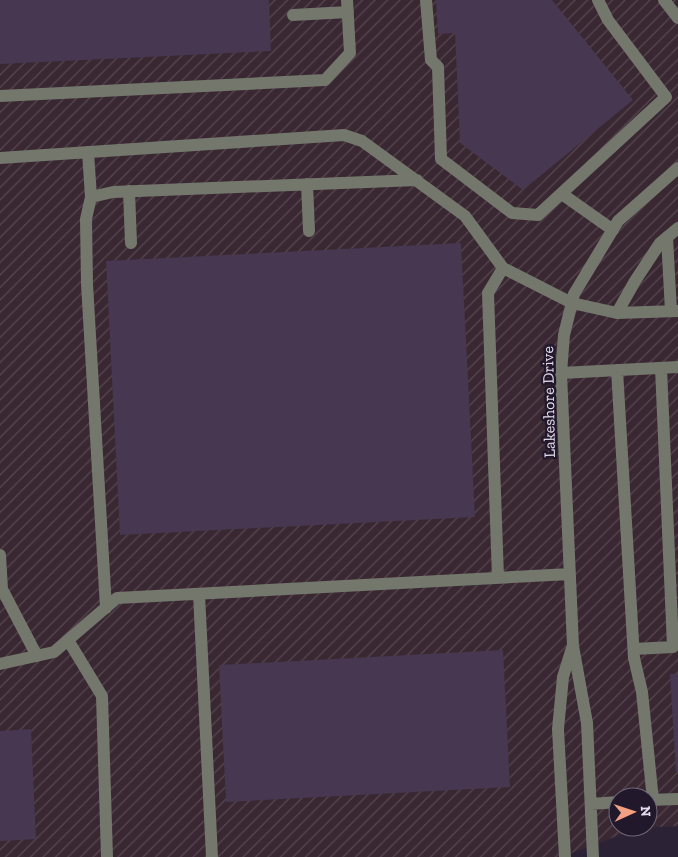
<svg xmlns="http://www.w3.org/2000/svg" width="678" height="857" font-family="'Zilla Slab',serif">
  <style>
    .industrial { fill: url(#industrial-furrows); fill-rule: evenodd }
    .building { fill: #473750 }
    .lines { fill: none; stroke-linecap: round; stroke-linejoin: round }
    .minor { stroke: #73776c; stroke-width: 12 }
    .labels { text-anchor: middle; stroke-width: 5; stroke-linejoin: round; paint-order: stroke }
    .street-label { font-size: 16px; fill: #e4deec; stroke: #22182c }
  </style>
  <defs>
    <pattern id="industrial-furrows" width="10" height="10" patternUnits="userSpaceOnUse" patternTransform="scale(1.25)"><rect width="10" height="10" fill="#392832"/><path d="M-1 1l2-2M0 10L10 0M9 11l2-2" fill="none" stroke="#564750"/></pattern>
  </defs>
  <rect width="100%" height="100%" fill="#2c2236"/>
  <!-- industrial -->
  <path class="industrial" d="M0,0h678v826l-39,2 -78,29h-561zM618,797h30v30h-30z"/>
  <!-- building -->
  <path class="building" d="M0,0h269l2,51 -271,13z
    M436,0h116l81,100 -110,90 -63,-47 -5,-110 -17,1z
    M461,243l14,274 -355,18 -14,-274z
    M503,650l7,137 -284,15 -7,-137z
    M670,674h8v98h-2z
    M31,729l5,110 -36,2v-110z"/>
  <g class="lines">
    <!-- minor -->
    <path class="minor" d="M426,0l5,60 7,7 3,92 71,54 26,2 128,-118 -58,-77 -10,-20
      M664,0l14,18
      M293,15l55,-3
      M0,96l325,-16 25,-27 -3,-53
      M88,152l3,45
      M0,158l344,-23 18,6 103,75 38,52 69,35 45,10 18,-32 25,-38 18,-15
      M307,184l2,47
      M129,191l2,52
      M562,194l51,36
      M667,237l4,74
      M617,313l61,-2
      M617,370l17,288 8,34 11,108
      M561,373l117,-6
      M0,555l2,34 35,67
      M498,578l-10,-285 15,-25
      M199,594l13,263
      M106,608l-19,-324 -1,-65 5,-22 22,-5 304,-12
      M68,640l34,56 5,161
      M634,649l39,-2 -12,-279
      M0,664l54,-12 63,-54 453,-24
      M648,800l30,-1
      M591,804l27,-2
      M565,857l-7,-128 5,-52 9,-29
      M593,857l-6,-134 -14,-77 -12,-273 3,-38 10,-41 44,-73 60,-53"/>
  </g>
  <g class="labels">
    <!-- street labels -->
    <g class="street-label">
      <text transform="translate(548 402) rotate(-91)" y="6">Lakeshore Drive</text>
    </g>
  </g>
  <!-- north arrow -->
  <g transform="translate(633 812) rotate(87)"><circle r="24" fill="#22182c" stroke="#706779"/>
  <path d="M0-4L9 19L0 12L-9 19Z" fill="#f2a081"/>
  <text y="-8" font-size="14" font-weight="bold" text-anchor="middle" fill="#e4deec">N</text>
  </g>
</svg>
